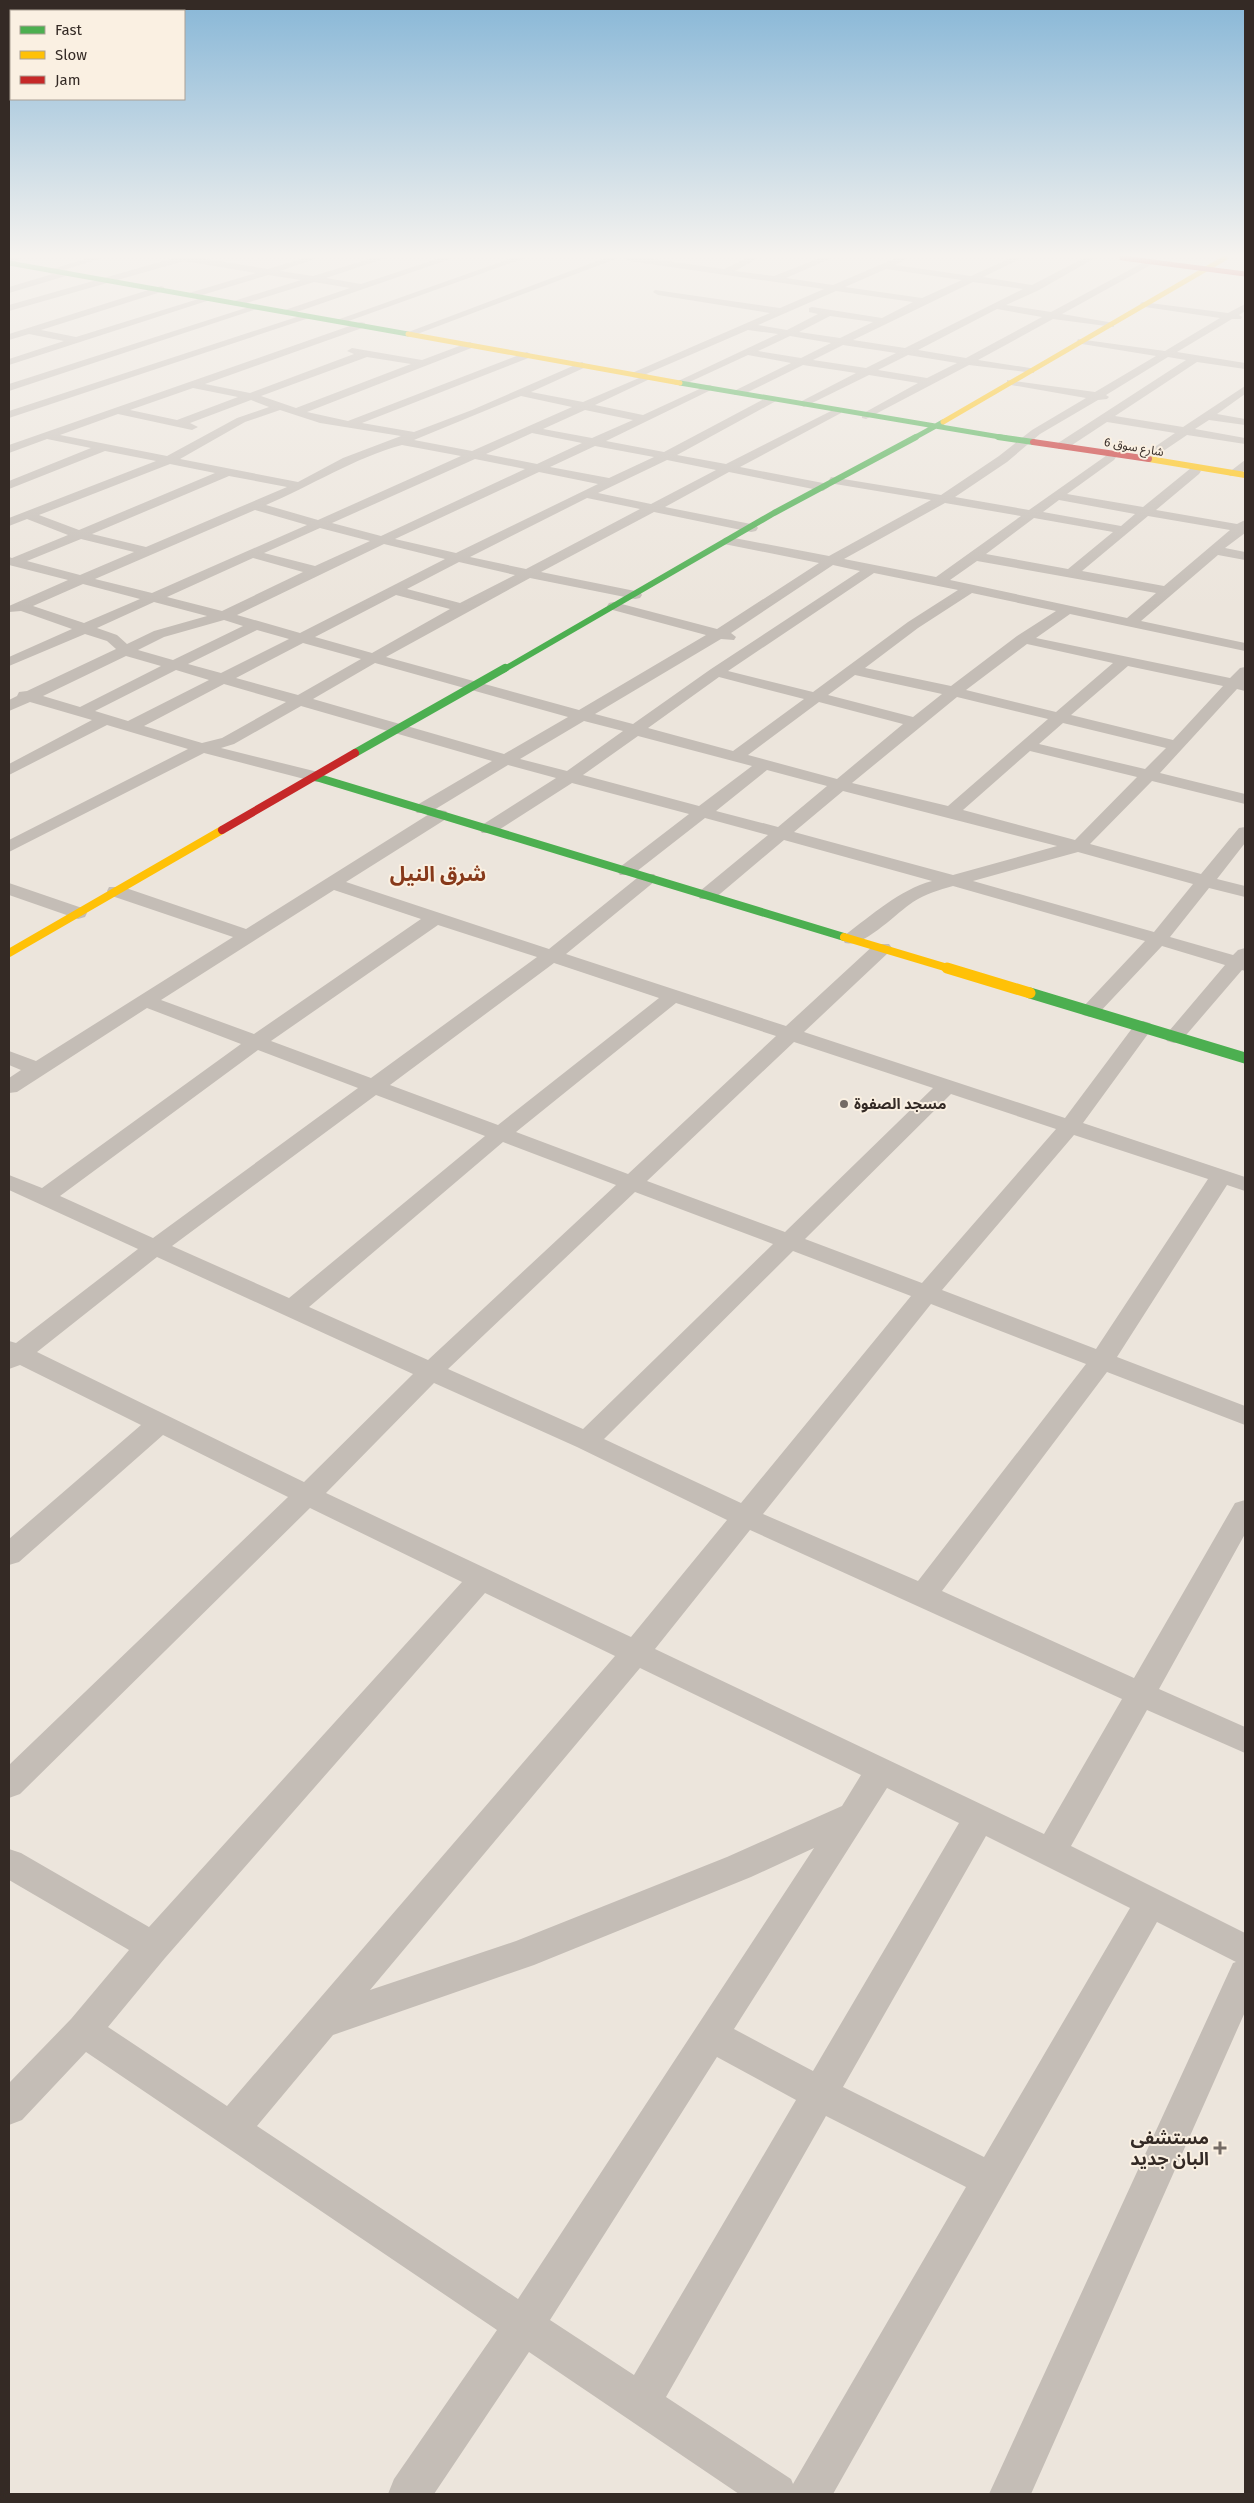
<svg xmlns="http://www.w3.org/2000/svg" width="1254" height="2503" font-family="'Fira Sans','Noto Sans Arabic',sans-serif">
  <style>
    .lines { fill: none; stroke-linecap: round; stroke-linejoin: round }
    .street { fill: #c4bdb6; fill-rule: evenodd }
    .fast-far3 { stroke: #4caf50; stroke-width: 5 }
    .fast-far2 { stroke: #4caf50; stroke-width: 6 }
    .fast-far1 { stroke: #4caf50; stroke-width: 8 }
    .fast { stroke: #4caf50; stroke-width: 11 }
    .slow-far3 { stroke: #ffc107; stroke-width: 5 }
    .slow-far2 { stroke: #ffc107; stroke-width: 6 }
    .slow-far1 { stroke: #ffc107; stroke-width: 8 }
    .slow { stroke: #ffc107; stroke-width: 11 }
    .jam-far2 { stroke: #c62828; stroke-width: 5 }
    .jam-far1 { stroke: #c62828; stroke-width: 6 }
    .jam { stroke: #c62828; stroke-width: 8 }
    .poi-dot { fill: #746b65; stroke: #faf0e2; stroke-width: 2 }
    .labels { text-anchor: middle; stroke-width: 4; stroke-linejoin: round; paint-order: stroke }
    .far-street-label { font-size: 12px; fill: #342a25; stroke: #faf0e2 }
    .poi-label { font-size: 15px; font-weight: bold; fill: #342a25; stroke: #faf0e2; text-anchor: start }
    .near-poi-label { font-size: 18px; font-weight: bold; fill: #342a25; stroke: #faf0e2; text-anchor: end }
    .far-town-label { font-size: 21px; font-weight: bold; fill: #87391a; stroke: #faf0e2 }
  </style>
  <rect width="100%" height="100%" fill="#ece5dc"/>
  <g class="lines">
    <!-- street -->
    <path class="street" d="M9,258h12l-12,5z
      M88,258h14l-51,16 -5,-3z
      M174,258h26l68,11 36,-11h13l-37,13 33,5 60,-18h13l-60,20 35,6 79,-26h13l-165,57 -5,-3 2,-2 65,-22 -36,-6 -77,24 -3,-1v-4l67,-21 -33,-5 -76,23 -3,-1v-4l67,-20 -72,-12 -175,50v-6z
      M512,258h13l-182,65 -9,-2z
      M605,258h13l-206,78 -9,-2z
      M625,258h21l78,11 23,-11h11l-23,13 39,5 46,-18h12l-46,20 47,7 63,-27h12l-13,7 76,11 40,-18h11l-39,19 49,8 52,-27h11l-56,32 -33,15 45,7 97,-52 8,2 -94,52 52,9v4l-61,-8 -75,41 52,8 4,1v4l-65,-8 -103,54 -4,-1v-4l56,-31 -49,-8 -65,32 -6,-3 2,-2 56,-29 -53,-8 -61,30h-8v-4l57,-28 -43,-8 -65,30h-8l-1,-2 104,-49 -30,-4 -102,44 8,3 -59,28 48,10 63,-29 4,-1 5,3 -109,53 58,11 104,-55h8v4l-99,54 49,9 111,-56 4,1v4l-101,54 83,16 6,4 -6,4 -94,-19 -64,35 91,18 2,3 -2,3 -5,1 -97,-20 -113,60 99,20 2,3 -2,3 -5,1 -105,-21 -144,79 193,53 127,-75 -97,-26 -2,-3 2,-3 5,-1 103,27 102,-66 -95,-19 -2,-3 2,-3 5,-1 100,19 102,-56 -96,-16 -4,-1 -2,-3 2,-3 110,18 58,-39 33,-26 54,-32 -75,-13 -4,-1v-4l88,12 61,-36 -74,-12 -5,-3 1,-2 87,12 55,-33 -75,-11 -5,-3 2,-2 86,11 17,-9v7l-6,4 3,2 -1,2h-9l-55,33 68,11v6l-48,-7 -82,54 68,11 62,-41v8l-28,20 28,5v6l-36,-5 -14,9 50,9v6l-58,-9 -40,27 -6,-4 2,-3 32,-22 -68,-11 -41,27h-8v-6l128,-83 -18,-3 -62,38 3,2 -2,2 -9,1 -58,34 -33,28 -52,35 74,13 81,-57 4,1 2,3 -2,3 -47,34 76,13 48,-39 4,-1 6,4 -2,3 -43,36 81,14 8,-4v13l-20,15 20,4v8l-27,-5 -77,66 104,22v8l-175,-37 -34,24 194,40 10,-10 5,-1v24l-8,-2 -77,84 85,21v10l-93,-23 -62,63 111,30 38,-46 6,-1v16l-28,36 28,7v11l-36,-9 -39,49 63,18 5,-5 7,-2v23l-3,-1 -61,71 -7,2 -7,-2 -3,-4 61,-72 -63,-19 -65,69 -7,2 -7,-2 -3,-4 3,-4 62,-66 -192,-55c-14,4 -28,8 -40,16 -17,11 -49,46 -68,41l-3,-4 3,-4c27,-20 54,-45 87,-54l-148,-41 -70,59h-14l-2,-4 2,-4 68,-56 -63,-17 -73,57h-12l-3,-4 3,-4 69,-53 -117,-31 -78,50h-12l-3,-4 3,-4 74,-47 -48,-13 -79,48h-12l-3,-4 3,-4 75,-44 -191,-55 -67,38 -13,4 101,25 2,4 -2,4 -6,1 -112,-29 -195,99v-12l179,-91 -81,-24 -98,50v-11l83,-44 -62,-18 -21,9v-11l8,-4 2,-4 8,-1 89,-42 -9,-8 -22,-7 -76,32v-9l63,-28 -51,-18 -12,1v-6l59,-26 -59,-15v-8l3,1 56,-23 -41,-16 -18,7v-8l147,-57 -51,-10 -96,38v-8l82,-33 -44,-9 -38,14v-8l352,-123 4,1v4l-160,57 45,9 104,-39 -7,-3 5,-3 70,12 48,-18 5,3 -1,2 -167,65 41,9 179,-69 5,3 -1,2 -169,66 52,9 58,-22 110,-48 5,3 -1,2 -55,25 52,10 56,-24 -7,-1v-4l138,-60 -112,-18 -5,-3 2,-2 125,18 44,-19 -195,-28zM886,269l76,11 -40,18 -77,-11zM973,282l50,7 -118,59 -52,-8zM836,291l77,11 -31,16 -70,-11 -3,1v4l9,2 -31,16 -29,-5zM997,309l45,8 -76,41 -48,-8zM830,316l43,6 -33,16 -41,-6zM790,336l41,7 -30,15 -43,-7zM843,345l53,8 -30,15 -53,-8zM908,355l49,8 -30,15 -49,-8zM367,357l44,7 -115,44 -35,-12zM193,388l45,9 -61,23 -47,-10zM521,396l51,11 -100,44 -58,-11zM251,400l18,7 -32,11 -70,38 -107,-21 58,-21 74,16 6,-3 -8,-4zM280,410l40,13 81,13 -58,22 -45,24 -118,-23 65,-37zM585,410l48,10 -41,18 -49,-9zM532,433l50,10 -45,21 -51,-10zM402,445l59,11 -143,64 -52,-15c45,-19 88,-47 136,-60zM595,446l59,11 -45,21 -59,-11zM475,459l50,10 -144,67 -49,-13zM667,460l49,10 -65,34 -53,-11zM170,464l45,9 -136,57 -40,-15zM539,472l59,12 -142,69 -61,-14zM229,476l58,11 -141,60 -54,-13zM587,498l53,11 -114,60 -56,-12zM1059,500l76,14 -14,12 -78,-14zM945,503l76,13 -85,61 -92,-18zM255,510l52,15 -155,68 -57,-14zM1148,516l82,14 -66,56 -82,-15zM1034,518l79,14 -45,37 -82,-15zM320,528l50,13 -55,25 -51,-13zM81,539l53,13 -54,23 -53,-14zM384,544l61,15 -145,74 -63,-18zM253,558l50,14 -81,39 -55,-14zM977,561l179,32 -29,25 -177,-38zM459,562l56,13 -55,28 -53,-14zM833,565l27,6 -149,98 -78,55 -38,-10 126,-75 13,1 2,-3 -5,-4zM874,573l84,17 -50,32 -95,70 -85,-21zM83,584l57,15 -56,24 -51,-17zM972,593l84,18 -39,25 -66,50 -86,-18 53,-40zM396,595l54,14 -78,44 -57,-16zM154,602l53,14 -53,15 -27,13 -10,-9 -20,-7zM224,620l19,6 -70,34 -35,-10 26,-13zM257,630l32,9 -68,34 -33,-9zM303,643l58,16 -63,36 -62,-17zM1027,644l86,19 -57,49 -90,-22zM126,656l35,10 -81,41 -37,-11zM375,663l193,54 -64,37 -191,-55zM1128,666l95,20 -50,54 -102,-25zM176,670l33,10 -81,41 -33,-10zM855,675l87,19 -29,23 -85,-22zM719,677l85,22 -71,52 -85,-23zM224,684l62,18 -64,36 -20,5 -58,-17zM957,697l91,22 -100,87 -96,-23zM819,702l84,22 -66,55 -89,-24zM584,721l39,10 -56,40 -47,-12zM1063,723l103,25 -21,21 -106,-25zM638,736l114,30 -53,40 -116,-31zM1030,751l107,26 -62,63 -112,-30zM767,770l60,16 -49,41 -62,-16zM843,791l214,55 -104,29 -159,-43zM1078,852l115,32 -39,48 -181,-51z
      M66,270l3,1v4l-60,18v-6z
      M161,286l3,1v4l-123,39 35,7 132,-41 8,2 -207,67v-6l55,-18 -35,-7 -20,6v-6z
      M255,305l8,2 -254,84v-7z
      M306,314l9,2 -306,102v-7z
      M1245,460v10l-7,6h-8l-2,-3z
      M440,810l6,1 3,4 -3,4 -100,63 203,67 93,-75h12l3,4 -3,4 -88,72 220,72 89,-82h14l3,4 -3,4 -85,80 261,86 71,-95 7,-2 7,2 3,4 -70,96 162,54v14l-18,-6 -110,172 128,49v19l-138,-53 -165,219 192,87 101,-175 10,-3v34l-86,155 86,38v26l-98,-43 -76,136 174,87v79l-214,482h-42l244,-531 3,-1 -79,-40 -324,572h-94l-210,-142 -95,142h-46l6,-15 103,-149 -411,-278 -64,68 -13,5v-42l62,-64 58,-69 -120,-70v-31l12,4 128,74 313,-345 -152,-74 -290,286 -11,4v-33l279,-268 -125,-62 -144,127 -10,3v-26l132,-114 -121,-60 -11,4v-28l7,2 122,-94 -129,-59v-15l33,13 199,-144 -94,-36 -130,84 -8,1v-15l12,-8 -12,-5v-14l27,10 197,-124 -124,-42 -2,-4 2,-4h14l123,42 188,-118zM334,890l87,29 -167,115 -93,-34zM438,925l99,32 -166,121 -100,-37zM554,963l105,35 -161,127 -108,-40zM676,1003l100,33 -148,138 -112,-42zM794,1042l139,46 -148,144 -138,-51zM258,1050l100,38 -205,150 -93,-42zM951,1094l105,35 -134,154 -117,-44zM376,1095l109,41 -196,162 -117,-52zM1074,1135l134,44 -112,170 -154,-59zM503,1142l113,43 -188,175 -119,-53zM635,1192l138,52 -190,185 -135,-60zM793,1251l118,45 -170,207 -137,-64zM157,1257l256,117 -109,108 -267,-130zM931,1304l155,60 -168,217 -155,-67zM434,1383l143,64 150,73 -96,117 -305,-144zM750,1530l372,169 -78,135 -389,-185zM485,1593l130,63 -388,450 -119,-79 57,-69zM640,1668l221,107 -19,31 -115,51 -211,84 -146,49zM887,1788l72,35 -146,248 -79,-42zM986,1836l144,72 -146,249 -141,-70zM814,1848l-296,451 -261,-173 76,-91 201,-70 217,-88zM717,2057l79,43 -162,275 -84,-55zM826,2116l140,71 -173,297 -2,-5 -125,-82z
      M9,883l76,26 2,4 -2,4 -7,2 -69,-24z"/>
    <!-- fast-far3 -->
    <path class="fast-far3" d="M9,263l399,71
      M680,383l326,55
      M914,438l29,-16"/>
    <!-- fast-far2 -->
    <path class="fast-far2" d="M998,437l35,5
      M503,670l271,-157 142,-76"/>
    <!-- fast-far1 -->
    <path class="fast-far1" d="M355,753l150,-85
      M316,777l528,160"/>
    <!-- fast -->
    <path class="fast" d="M1030,993l215,65"/>
    <!-- slow-far3 -->
    <path class="slow-far3" d="M408,334l272,49
      M943,422l282,-164"/>
    <!-- slow-far2 -->
    <path class="slow-far2" d="M1149,459l96,16"/>
    <!-- slow-far1 -->
    <path class="slow-far1" d="M844,937l107,32
      M9,953l213,-123"/>
    <!-- slow -->
    <path class="slow" d="M947,968l83,25"/>
    <!-- jam-far2 -->
    <path class="jam-far2" d="M1122,258l123,16"/>
    <!-- jam-far1 -->
    <path class="jam-far1" d="M1033,442l116,17"/>
    <!-- jam -->
    <path class="jam" d="M222,830l133,-77"/>
  </g>
  <!-- sky -->
  <linearGradient id="sky" x2="0" y2="1"><stop stop-color="#88b7d7"/><stop offset="0.42" stop-color="#f6f3ef"/><stop offset="1" stop-color="#f6f3ef" stop-opacity="0"/></linearGradient>
  <rect width="1254" height="608" fill="url(#sky)"/>
  <!-- markers -->
  <g class="poi-dot">
    <circle cx="844" cy="1104" r="5"/>
    <path d="M1217.5 2140.5h5v5h5v5h-5v5h-5v-5h-5v-5h5z"/>
  </g>
  <g class="labels">
    <!-- far-street labels -->
    <g class="far-street-label">
      <text transform="translate(1134 447) rotate(10)" y="4">شارع سوق 6</text>
    </g>
    <!-- poi labels -->
    <g class="poi-label">
      <text x="854" y="1109">مسجد الصفوة</text>
    </g>
    <!-- near-poi labels -->
    <g class="near-poi-label">
      <text x="1209" y="2144">مستشفى<tspan x="1209" dy="21">البان جديد</tspan></text>
    </g>
    <!-- far-town labels -->
    <g class="far-town-label">
      <text x="438" y="881">شرق النيل</text>
    </g>
  </g>
  <!-- border -->
  <rect width="1254" height="2503" fill="none" stroke="#342a25" stroke-width="20"/>
  <!-- legend -->
  <rect x="10" y="10" width="175" height="90" fill="#faf0e2" stroke="#aba196"/>
  <rect x="20" y="26" width="25" height="8" fill="#4caf50" stroke="#aba196"/>
  <text x="55" y="35" font-size="15" fill="#342a25">Fast</text>
  <rect x="20" y="51" width="25" height="8" fill="#ffc107" stroke="#aba196"/>
  <text x="55" y="60" font-size="15" fill="#342a25">Slow</text>
  <rect x="20" y="76" width="25" height="8" fill="#c62828" stroke="#aba196"/>
  <text x="55" y="85" font-size="15" fill="#342a25">Jam</text>
</svg>
